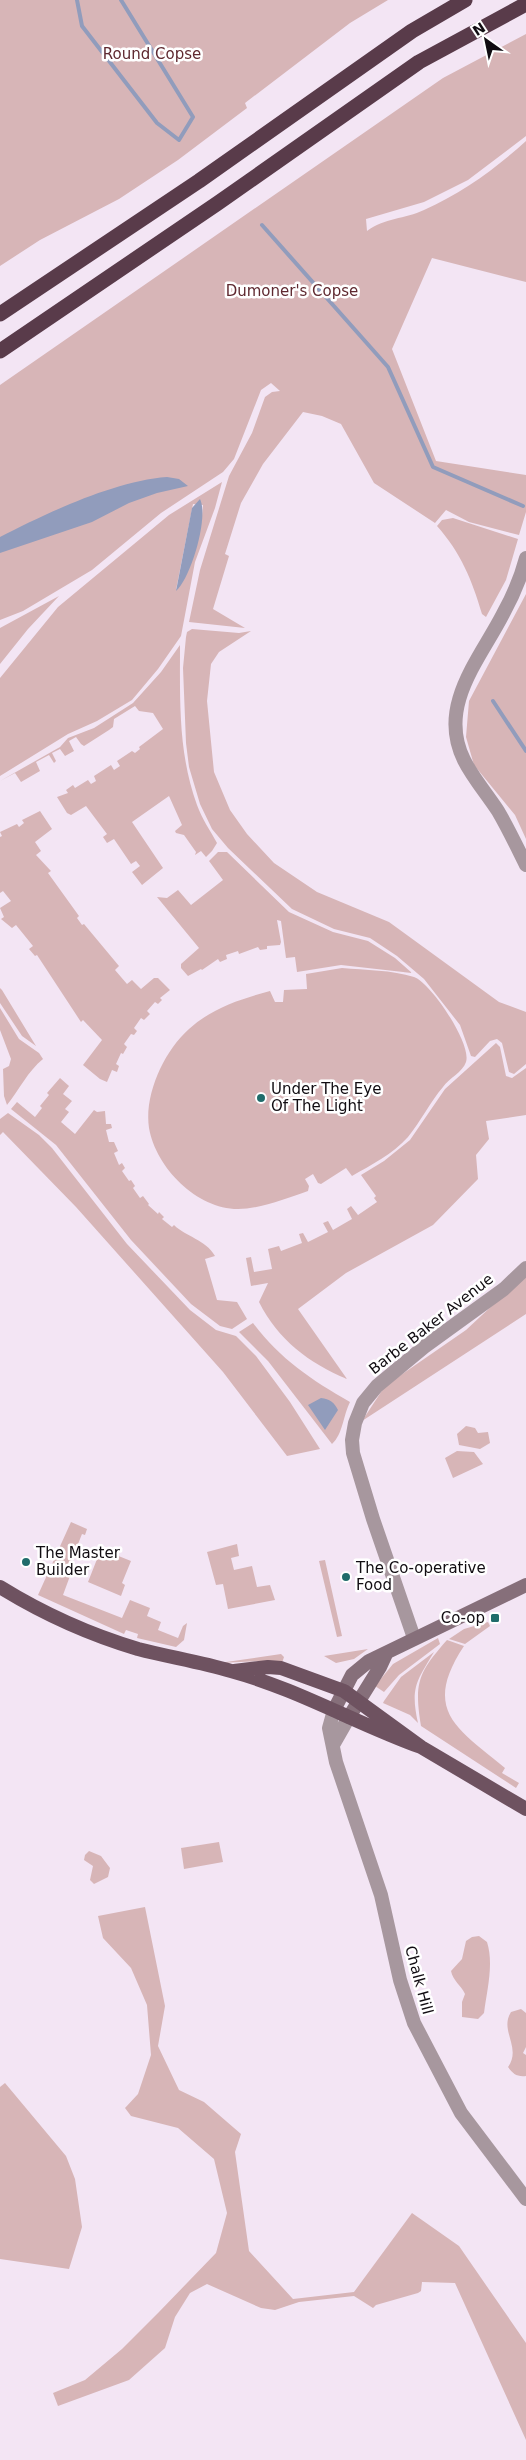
<svg xmlns="http://www.w3.org/2000/svg" width="526" height="2460" font-family="'DejaVu Sans',sans-serif">
  <style>
    .green { fill: #d7b5b7; fill-rule: evenodd }
    .water { fill: #919cbc }
    .lines { fill: none; stroke-linecap: round; stroke-linejoin: round }
    .stream { stroke: #919cbc; stroke-width: 4 }
    .tertiary { stroke: #a7979e; stroke-width: 14 }
    .secondary { stroke: #866f7a; stroke-width: 14 }
    .primary { stroke: #6e5260; stroke-width: 14 }
    .motorway { stroke: #593b4a; stroke-width: 15 }
    .poi-dot { fill: #206c6b; stroke: #fff; stroke-width: 2 }
    .labels { text-anchor: middle; stroke-width: 5; stroke-linejoin: round; paint-order: stroke }
    .park-label { font-size: 15px; fill: #5f2930; stroke: #fff }
    .poi-label { font-size: 15px; fill: #100c11; stroke: #fff; text-anchor: start }
    .street-label { font-size: 15px; fill: #100c11; stroke: #fff }
  </style>
  <rect width="100%" height="100%" fill="#f3e5f4"/>
  <!-- green -->
  <path class="green" d="M0,0h388l-38,23 -105,80 2,5 -69,52 -59,39 -79,41 -40,26z
    M526,34v102l-58,44 -44,22 -58,17 1,12c17,-13 38,-12 57,-21 38,-17 71,-41 102,-69v141l-94,-24 -40,91 44,112 90,14v37l-7,23 -50,-13 -23,-12 -11,13 -61,-40 -33,-59 -19,-8 -19,-4 -40,52 -22,39 -16,51 4,2 -16,53 32,19 -56,-6 11,-52 29,-94 23,-43 13,-36 7,-5 8,-1 -9,-8 -10,7 -27,69 -11,13 -62,41 -69,57 -69,41 -23,9v-235l443,-307z
    M222,482l-7,26 -20,54 -14,74 -23,33 -26,31 -35,21 -29,13 -68,42v-98l58,-71 111,-92zM193,504l10,1c-2,32 -11,57 -27,85z
    M453,518l65,21 -12,41 -20,37 -4,-3c-10,-34 -21,-61 -45,-88l5,-6z
    M526,594v245l-11,-24 -41,-50 -8,-28 3,-36z
    M59,596l-31,33 -28,35v-36z
    M192,629l47,4 12,-2 -32,21 -8,12 -4,37 7,71 16,38 17,24 27,29 43,29 72,30 110,80 27,10v52l-12,10 -5,-2 -7,-29 -5,-4 -7,2 -15,16 -4,-1 -11,-31 -36,-46 -27,-23 -27,-18 -36,-9 -42,-20 -64,-61 -16,-19 -12,-25 -11,-37 -3,-24 -3,-75 3,-31 1,-5z
    M180,645c0,55 -2,108 17,160 5,14 13,25 20,38l-5,8 -6,6 -5,-6 -6,4 1,-3 -12,-17 -8,-2 -1,-2 7,-6 -13,-29 -37,26 31,46 -21,17 -10,-13 8,-6 -4,-5 -5,3 -17,-25 -7,4 -4,-6 4,-3 -21,-28 -15,9 -4,-2 -10,-16 11,-4 -2,-3 7,-5 2,3 13,-8 3,4 5,-3 -2,-5 17,-11 3,5 6,-4 -3,-5 15,-10 3,2 5,-4 -1,-2 24,-18 -10,-16 -14,-2 -4,-5 -21,13 -1,8 -4,3 -25,16 -3,-2 -5,-7 -7,4 5,10 -9,5 -5,-7 -8,4 4,8 -2,2 -5,-8 -13,7 4,9 -19,11 -6,-9 -15,8 60,-34 8,-9 26,-10 39,-25 28,-31z
    M40,811l12,18 -17,13 6,9 -5,4 15,16 -3,2 31,43 -2,2 5,7 2,-1 35,42 -4,4 12,14 5,-4 9,9 13,-11h4l12,12 -10,8 2,2 -4,4 -3,-2 -8,9 3,3 -6,6 -3,-2 -7,10 3,3 -3,4 -3,-1 -7,10 3,3 -4,7 -2,-1 -5,11 3,2 -2,6 -5,-2 -5,12 -7,-3 -17,-14 19,-25 -19,-20 -2,2 -2,-3 -42,-64 -2,1 -6,-7 4,-3 -17,-21 -4,3 -11,-9 3,-2 -4,-9 11,-7 -8,-10 -3,2v-56l2,-1 -2,-4 17,-8 2,3 5,-4 -2,-3z
    M218,852h9l62,60 44,20 35,9 27,17 17,15 -71,-8 -44,7 -2,-15 -9,1 -5,-37 -4,-1 4,22 -1,3 -13,1v3l-7,1 -2,-3 -19,7 -1,-3 -12,4 1,4 -7,3 -2,-3 -16,11 -1,-1 -13,7 -7,-8v-4l18,-16 -42,-51 10,1 11,-8 13,15 32,-25 -14,-19z
    M342,968c23,2 50,2 72,9 17,6 58,67 52,85 -3,10 -17,16 -23,25 -13,15 -22,34 -35,50 -15,17 -37,28 -56,39l-6,-8 -25,16 -3,-1 -5,-9 -8,5 4,7 -1,5c-21,7 -47,18 -70,18 -41,0 -82,-41 -89,-81 -5,-33 15,-77 40,-99 23,-21 52,-30 81,-38l5,11h8l1,-12 23,-1 -1,-15z
    M0,988l2,2 34,56 -14,-10 -22,-33z
    M0,1008l19,31 20,14 4,6c-15,12 -24,31 -36,46l-3,-9 -1,-27 6,-3 2,-7 -11,-29z
    M496,1043l4,4 6,29 6,2 14,-10v47l-40,6 3,18 -13,16 2,24 -45,46 -87,48 -48,36 49,70c-38,-16 -69,-39 -88,-77l9,-19 -17,3 -5,-28 5,-1 3,15 18,-3 -4,-20 11,-3 2,5 21,-8 -3,-9 4,-1 5,9 20,-10 -5,-9 5,-2 5,9 19,-11 -5,-10 4,-3 7,9 19,-13 -3,-4 2,-2 -15,-21 23,-14 26,-21 35,-51z
    M60,1078l9,8 -6,8 9,7 -7,8 4,3 -8,10 14,12 19,-24 3,2 8,-1 1,13h5l1,4 -6,2 3,12h5l4,9 -4,2 5,12 3,-2 3,5 -3,3 7,10 2,-1 4,6 -2,2 7,10 3,-2 6,8 -1,1 10,9 1,-2 5,5 -2,2 10,8 2,-2c12,12 31,14 41,31l-10,3 12,41 20,2 10,17 -15,10 -12,-3 -29,-22 -60,-64 -75,-95 -45,-36 6,-7 18,15 7,-9 -2,-2 9,-11 -2,-2z
    M8,1113l31,22 13,13 75,96 63,66 26,20 20,6 20,20 34,46 30,47 -33,7 -64,-84 -147,-165 -73,-75 -3,3v-16z
    M526,1274v40l-164,107 23,-35 81,-56z
    M253,1323c26,35 58,57 97,79 -7,14 -7,32 -18,42l-64,-83 -29,-29z
    M466,1426l9,2 3,5 10,-1 2,11 -10,6 -21,-4 -2,-11z
    M457,1451l17,1 9,12 -30,14 -8,-20z
    M71,1522l16,7 -2,6 -3,-1 -16,40 4,2 -7,19 59,23 8,-18 20,8 -3,8 14,6 -3,8 20,8 5,-12 4,-3 -3,17 -8,7 -39,-9 1,-4 -12,-4 -2,4 -86,-39z
    M237,1544l2,12 -8,2 3,12 18,-4 5,21 13,-2 5,15 -47,9 -5,-25 -7,1 -9,-33z
    M101,1549l30,12 -9,22 3,2 -4,11 -33,-14z
    M325,1560l17,76 -5,1 -18,-76z
    M488,1622l2,4 -25,18 -16,-5 15,-10z
    M438,1638l2,6 -41,31 -15,17 -9,-6 18,-22z
    M447,1640l17,6c-43,65 -6,83 41,122l-3,5 17,10 -3,5 -95,-62c-7,-43 -3,-53 26,-86z
    M368,1649l-14,10 -18,4 -12,-7z
    M434,1652c-17,29 -24,35 -16,71l-8,-8 -27,-12 1,-2 17,-24z
    M281,1654l3,3 -2,6 -23,-2 -40,2z
    M219,1842l4,20 -39,7 -3,-21z
    M89,1851l12,5 9,12 -2,9 -14,7 -4,-4 3,-14 -9,-6 1,-5z
    M145,1907l20,99 -7,40 21,44 25,12 37,32 -6,18 14,99 44,48 61,-7 58,-79 47,33 67,97v97l-71,-157 -33,-1 -1,9 -3,2 -42,12 -3,3 -19,-12 -55,6 -24,8 -14,-2 -54,-24 -17,9 -15,24 -10,31 -36,32 -71,26 -5,-13 32,-13 37,-31 37,-37 57,-59 11,-40 -13,-54 -36,-31 -47,-12 -6,-8 13,-14 13,-39 -4,-50 -16,-37 -28,-30 -5,-22z
    M479,1936l8,6c7,22 0,48 -3,71l-6,6 -16,-2v-15l3,-8c-4,-9 -12,-13 -14,-23l11,-12 4,-18 6,-4z
    M521,2009l5,4v34l-3,6 3,2v21c-9,1 -13,-2 -18,-9 14,-20 -9,-36 3,-55z
    M5,2083l61,73 9,23 7,48 -13,42 -69,-10v-172z"/>
  <!-- water -->
  <path class="water" d="M167,477l12,2 9,7 -31,7 -28,10 -37,19 -92,31v-16c47,-24 114,-56 167,-60z
    M200,499c9,18 -9,79 -24,92l16,-83z
    M321,1398c9,1 13,4 17,12l-13,20 -17,-25z"/>
  <g class="lines">
    <!-- stream -->
    <path class="stream" d="M77,0l5,26 75,97 22,17 14,-23 -72,-117
      M262,225l126,142 45,100 90,39
      M493,701l33,50"/>
    <!-- tertiary -->
    <path class="tertiary" d="M526,558c-5,19 -13,38 -23,56 -23,45 -66,92 -39,146 9,18 23,34 34,51 10,17 19,36 28,54
      M414,1638l-41,-119 -20,-66 -1,-13 3,-17 8,-20 14,-17 47,-39 80,-58 22,-21
      M334,1710l-5,18 7,34 45,133 19,85 14,43 47,90 65,86
      M333,1745l16,-28"/>
    <!-- secondary -->
    <path class="secondary" d="M334,1710l18,-35 17,-14 157,-76
      M349,1717l31,-50 6,-13"/>
    <!-- primary -->
    <path class="primary" d="M0,1587c42,26 91,48 138,62 31,8 62,13 93,22 66,18 126,53 190,76
      M234,1671l34,-4 13,1 63,23 77,56 105,62"/>
    <!-- motorway -->
    <path class="motorway" d="M0,314l199,-133 213,-150 53,-31
      M0,351l218,-148 201,-141 107,-58"/>
  </g>
  <!-- markers -->
  <g class="poi-dot">
    <circle cx="261" cy="1098" r="5"/>
    <circle cx="26" cy="1562" r="5"/>
    <circle cx="346" cy="1577" r="5"/>
    <rect x="490" y="1613" width="10" height="10" rx="2.5"/>
  </g>
  <g class="labels">
    <!-- park labels -->
    <g class="park-label">
      <text x="152" y="59">Round Copse</text>
      <text x="292" y="296">Dumoner's Copse</text>
    </g>
    <!-- poi labels -->
    <g class="poi-label">
      <text x="271" y="1094">Under The Eye<tspan x="271" dy="17">Of The Light</tspan></text>
      <text x="36" y="1558">The Master<tspan x="36" dy="17">Builder</tspan></text>
      <text x="356" y="1573">The Co-operative<tspan x="356" dy="17">Food</tspan></text>
      <text x="485" y="1623" text-anchor="end">Co-op</text>
    </g>
    <!-- street labels -->
    <g class="street-label">
      <text transform="translate(431 1324) rotate(-38)" y="5">Barbe Baker Avenue</text>
      <text transform="translate(419 1980) rotate(75)" y="5">Chalk Hill</text>
    </g>
  </g>
  <!-- north arrow -->
  <g transform="translate(486 40) rotate(327)" stroke="#ffffff" stroke-width="4" paint-order="stroke">
  <path d="M0-4L9 19L0 12L-9 19Z" fill="#100c11"/>
  <text y="-8" font-size="14" font-weight="bold" text-anchor="middle" fill="#100c11">N</text>
  </g>
</svg>
